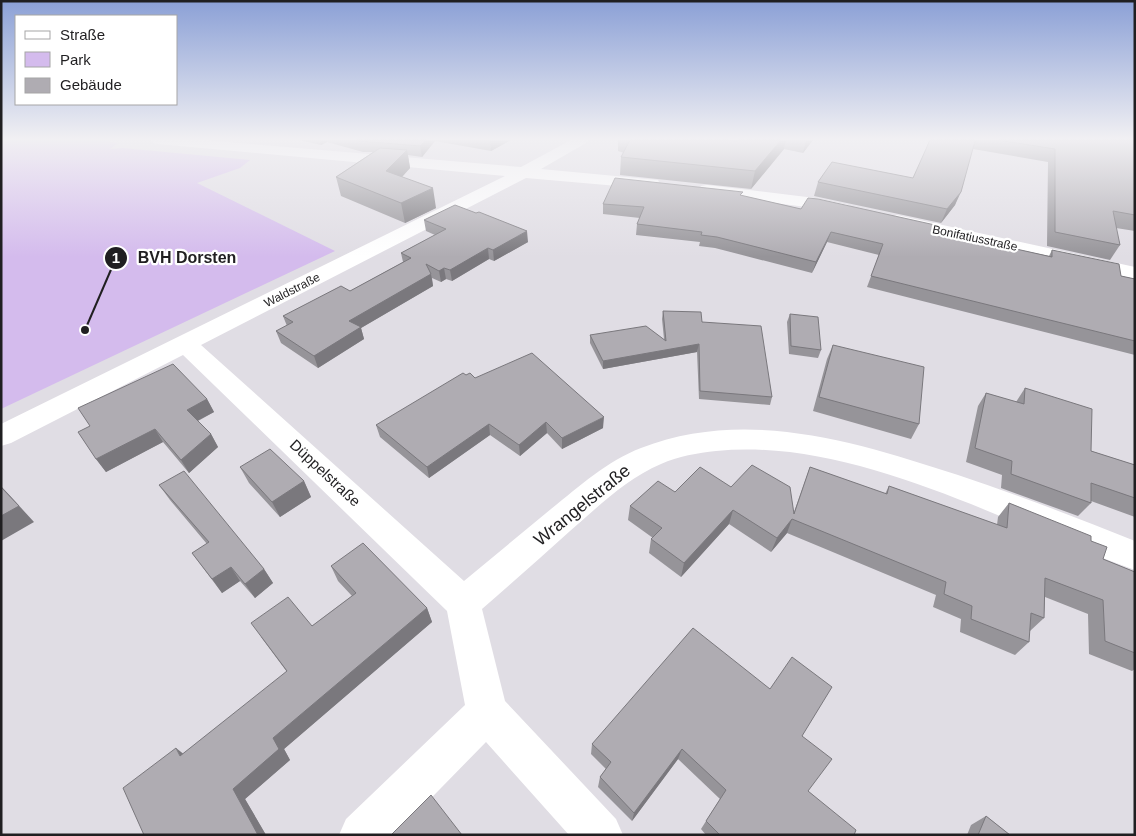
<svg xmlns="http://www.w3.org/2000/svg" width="1136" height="836" font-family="Helvetica,sans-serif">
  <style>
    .green { fill: #d4bbed }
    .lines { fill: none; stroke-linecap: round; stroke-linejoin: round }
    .street { fill: #fff; fill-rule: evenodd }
    .wall { fill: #969499 }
    .shaded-wall { fill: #7a787d }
    .building { fill: #afacb2; stroke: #7a787d }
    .labels { text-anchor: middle; stroke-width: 4.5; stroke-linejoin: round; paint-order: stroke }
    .far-street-label { font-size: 12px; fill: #201f21; stroke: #fff }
    .street-label { font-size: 15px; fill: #201f21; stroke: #fff }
    .near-street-label { font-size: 18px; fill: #201f21; stroke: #fff }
    .leader { fill: none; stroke: #201f21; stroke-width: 2 }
    .callout-dot { fill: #201f21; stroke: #fff; stroke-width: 2 }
    .mark-label { font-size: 15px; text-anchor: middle; font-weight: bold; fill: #fff }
    .callout-label { font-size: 16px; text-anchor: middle; font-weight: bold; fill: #201f21; stroke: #fff; stroke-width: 4.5; stroke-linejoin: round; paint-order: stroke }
  </style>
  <rect width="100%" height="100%" fill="#e0dde4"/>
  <!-- green -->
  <path class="green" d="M1,140h94l23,3 -8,6 13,-1 127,12 -10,8 -43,15 138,68 -334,158z"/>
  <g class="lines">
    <!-- street -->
    <path class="street" d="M151,140h53l317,27 50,-27h17l-2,3 -45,26 117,11 2,4 -2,4 -6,1 -126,-11 -325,167 263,236c29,-24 58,-48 87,-72 29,-23 56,-48 90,-61 105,-41 216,-6 317,27 59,20 118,42 177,66v29c-129,-45 -279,-133 -419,-119 -18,2 -38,5 -55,13 -35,15 -62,42 -91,67 -29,26 -58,52 -88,78l23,92 111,118 7,16h-54l-83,-93 -91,93h-56l7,-16 119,-114 -18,-94 -264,-256 -172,88 -10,3v-22l504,-248 -347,-32 -5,-1z
      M707,185l108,13 34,7 3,4 -3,4 -6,1 -28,-6 -114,-14 -3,-4 3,-4z
      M897,215l238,52v12l-245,-54 -2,-4 2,-4z"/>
  </g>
  <!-- wall -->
  <path class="wall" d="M299,140h212l-20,11 -56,-10 -13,16 -14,-2 2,13 -8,9 34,31 -31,15 -64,-27 -5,-19 37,-25h-10l-36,-10 -6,3z
    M618,140h110l9,1 1,-1h75l-10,13 -19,-4 -33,40 -131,-14 1,-18 3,-4 -6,-2z
    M929,140h206v91l-19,-3 4,17 -10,15 -63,-14 1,-84 -75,-13 -18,56 -14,18 -127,-27 4,-14 95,-4 11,-23z
    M743,196l58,13 132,22 116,25 3,-6 69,26 14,3v76l-268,-68 12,-32 -52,-13 -15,31 -97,-25 -16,-2 1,-4 -64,-7 1,-11 3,-6 -37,-4v-10z
    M424,220l104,22 -34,19 -5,-2 -37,22 -6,-2 -5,3 -9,-4 1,8 -72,42 3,11 -46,29 -37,-25 -5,-12 11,-5 -4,-10 67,-25 53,-29 -2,-9 34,-18 -9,-4z
    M663,311l39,11 70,75 -2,8 -71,-6 -2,-47 -94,17 -13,-26v-8l74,4 -2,-20z
    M790,314l31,36 -3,8 -29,-4 -2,-32z
    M833,345l86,79 -8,15 -98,-28 14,-52z
    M466,375l9,3 128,50 -41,21 -15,-16 -27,23 -30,-21 -61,43 -49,-41 -4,-12z
    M1025,388l66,63 44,14v52l-44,-16v2l-13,13 -77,-28 1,-13 -36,-13 12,-56 8,-13 30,9z
    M207,399l7,13 -16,9 13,13 7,13 -29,26 -26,-31 -57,30 -10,-13z
    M240,467l64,14 7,16 -31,20 -31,-34z
    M810,467l75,27 4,-8 108,39 1,-8 11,-14 82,38 12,18 32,13v97l-3,2 -43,-17 -1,-40 -43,-17 -1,21 -14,13h-1v11l-14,13 -55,-23 1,-13 -28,-12 3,-12 -149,-62 -16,19 -42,-28 -48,53 -32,-24 2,-14 2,-1 -25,-18 2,-14 45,-14 56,-5 63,25z
    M159,485l105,84 9,14 -18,15 -15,-17 -18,12 -30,-40 15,-9 -37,-44z
    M331,566l96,42 5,14 -148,127 6,11 -45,39 21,36h-122l39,-81 104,-82 -26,-35 51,-11 40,-30 -14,-15z
    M802,736l6,55 46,44h-148l-5,-6 19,-30 -42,-40 -46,62 -34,-34 2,-10 6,-8 -15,-15 1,-10z
    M986,816l24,19h-43l4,-10z"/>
  <!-- shaded-wall -->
  <path class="shaded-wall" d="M320,140h7v2l-6,3z
    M426,140h9v1l-13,16 -2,-11z
    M492,140h19l-20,11 -1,-10z
    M781,140h5l-2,9 -33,40 4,-18z
    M806,140h7l-10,13z
    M407,150l3,18 -20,22 -4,-19z
    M433,188l3,20 -31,15 -4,-20z
    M961,192l-6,13 -14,18 6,-14z
    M527,231l1,11 -34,19 -1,-11z
    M831,232l-4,10 -15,31 4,-11z
    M488,248l1,11 -37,22 -2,-11z
    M444,268l2,11 -5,3 -2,-11z
    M431,274l2,12 -72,42 3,11 -46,29 -4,-12 35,-35z
    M699,344l-2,8 -94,17v-8z
    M207,399l7,13 -19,10 -8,-12z
    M604,417l-1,11 -41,21v-11z
    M546,422l1,11 -27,23 -1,-11z
    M489,424l1,11 -61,43 -2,-11z
    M155,429l8,13 -57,30 -10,-13z
    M211,434l7,13 -29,26 -8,-13z
    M304,481l7,16 -31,20 -8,-15z
    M1,486l33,36 -33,19z
    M733,510l-4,14 -48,53 3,-14z
    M792,519l-5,14 -16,19 6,-14z
    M231,567l9,14 -18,12 -10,-14z
    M264,569l9,14 -18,15 -10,-14z
    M427,608l5,14 -148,127 6,11 -45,39 21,36h-8l-25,-46 40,-51z
    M176,748l14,11 -10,-3z
    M682,749l-4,10 -46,62 2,-8z"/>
  <!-- building -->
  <path class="building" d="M356,140h70l-6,6 -60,-5z
    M630,140h98l9,1 1,-1h43l-26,31 -134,-14z
    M930,140h44l1,1 -14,51 -14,17 -129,-27 14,-20 81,16 13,-29z
    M998,140h137v75l-22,-4 7,34 -65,-13v-83z
    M380,148l27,2 -21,21 47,17 -32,15 -65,-26z
    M615,178l128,14 -3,3 61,14 7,-11 10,1 117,26 -4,5 121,27v-7l67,14 2,12 14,3v62l-264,-65 12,-32 -52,-12 -15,30 -99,-25 -16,-2 1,-3 -65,-8 7,-17 -41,-3z
    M455,205l21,8 3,-1 48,19 -34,19 -5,-2 -38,22 -6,-2 -5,3 -13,-7 5,10 -82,47 12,6 -47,29 -38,-25 17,-9 -10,-6 58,-30 9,5 61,-33 -10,-5 45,-24 -22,-9z
    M663,311l38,1 1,10 59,4 11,71 -72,-6 -1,-47 -96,17 -13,-26 56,-9 20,15z
    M790,314l28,3 3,33 -30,-4z
    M833,345l91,22 -5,57 -100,-27z
    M532,353l72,64 -42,21 -16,-16 -27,23 -30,-21 -62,43 -51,-42 87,-52 3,2 4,-2 5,5z
    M173,364l34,35 -20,11 24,24 -30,26 -26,-31 -59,30 -18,-27 12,-6 -12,-18z
    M1025,388l67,21 -1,42 44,14v33l-44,-15v20l-80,-29 1,-13 -37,-13 11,-55 38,11z
    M270,449l34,32 -32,21 -32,-35z
    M752,465l38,22 4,27 16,-47 77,27 2,-8 118,42 2,-25 82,33v5l16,6 -4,12 32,13v81l-30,-12 -2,-41 -58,-22 -1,40 -13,-5 -2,29 -58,-23 1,-13 -28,-12 2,-12 -154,-63 -15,19 -44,-28 -49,53 -33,-24 11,-11 -32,-22 28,-25 17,11 25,-25 31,20z
    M184,471l80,98 -19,15 -14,-17 -19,12 -20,-26 17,-11 -50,-57z
    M1,487l18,19 -18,10z
    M363,543l64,65 -154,130 6,11 -46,40 25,46h-114l-21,-47 53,-40 4,8 107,-85 -36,-48 37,-26 24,29 44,-33 -25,-27z
    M693,628l77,61 22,-32 40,30 -30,49 30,23 -24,32 48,39 -2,5h-134l-14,-14 20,-31 -44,-41 -48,64 -34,-36 11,-15 -19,-18z
    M431,795l31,40h-71z
    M986,816l24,19h-32z"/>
  <!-- sky -->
  <linearGradient id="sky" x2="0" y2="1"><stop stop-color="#8ba0d6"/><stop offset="0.54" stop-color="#f1f0f3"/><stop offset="1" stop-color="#f1f0f3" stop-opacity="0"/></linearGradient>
  <rect width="1136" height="257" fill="url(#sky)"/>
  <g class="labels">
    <!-- far-street labels -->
    <g class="far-street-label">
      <text transform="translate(975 238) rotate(12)" y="4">Bonifatiusstraße</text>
      <text transform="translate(292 290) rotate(-27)" y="4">Waldstraße</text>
    </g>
    <!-- street labels -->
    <g class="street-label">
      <text transform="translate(325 473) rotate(43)" y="5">Düppelstraße</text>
    </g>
    <!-- near-street labels -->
    <g class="near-street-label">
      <text transform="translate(582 505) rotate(-39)" y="6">Wrangelstraße</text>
    </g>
  </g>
  <!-- callouts -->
  <path class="leader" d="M85 330L116 258"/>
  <g class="callout-dot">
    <circle cx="85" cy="330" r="5"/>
    <circle cx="116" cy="258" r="12"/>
  </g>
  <g class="mark-label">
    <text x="116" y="263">1</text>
  </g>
  <g class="callout-label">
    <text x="187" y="263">BVH Dorsten</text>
  </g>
  <!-- border -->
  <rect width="1136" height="836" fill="none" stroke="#201f21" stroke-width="5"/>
  <!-- legend -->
  <rect x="15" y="15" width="162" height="90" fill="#ffffff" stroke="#a6a5a6"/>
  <rect x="25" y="31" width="25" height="8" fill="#ffffff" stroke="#a6a5a6"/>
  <text x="60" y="40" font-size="15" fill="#201f21">Straße</text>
  <rect x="25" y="52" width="25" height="15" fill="#d4bbed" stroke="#a6a5a6"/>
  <text x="60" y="65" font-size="15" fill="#201f21">Park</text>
  <rect x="25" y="78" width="25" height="15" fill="#afacb2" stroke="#a6a5a6"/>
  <text x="60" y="90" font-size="15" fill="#201f21">Gebäude</text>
</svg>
